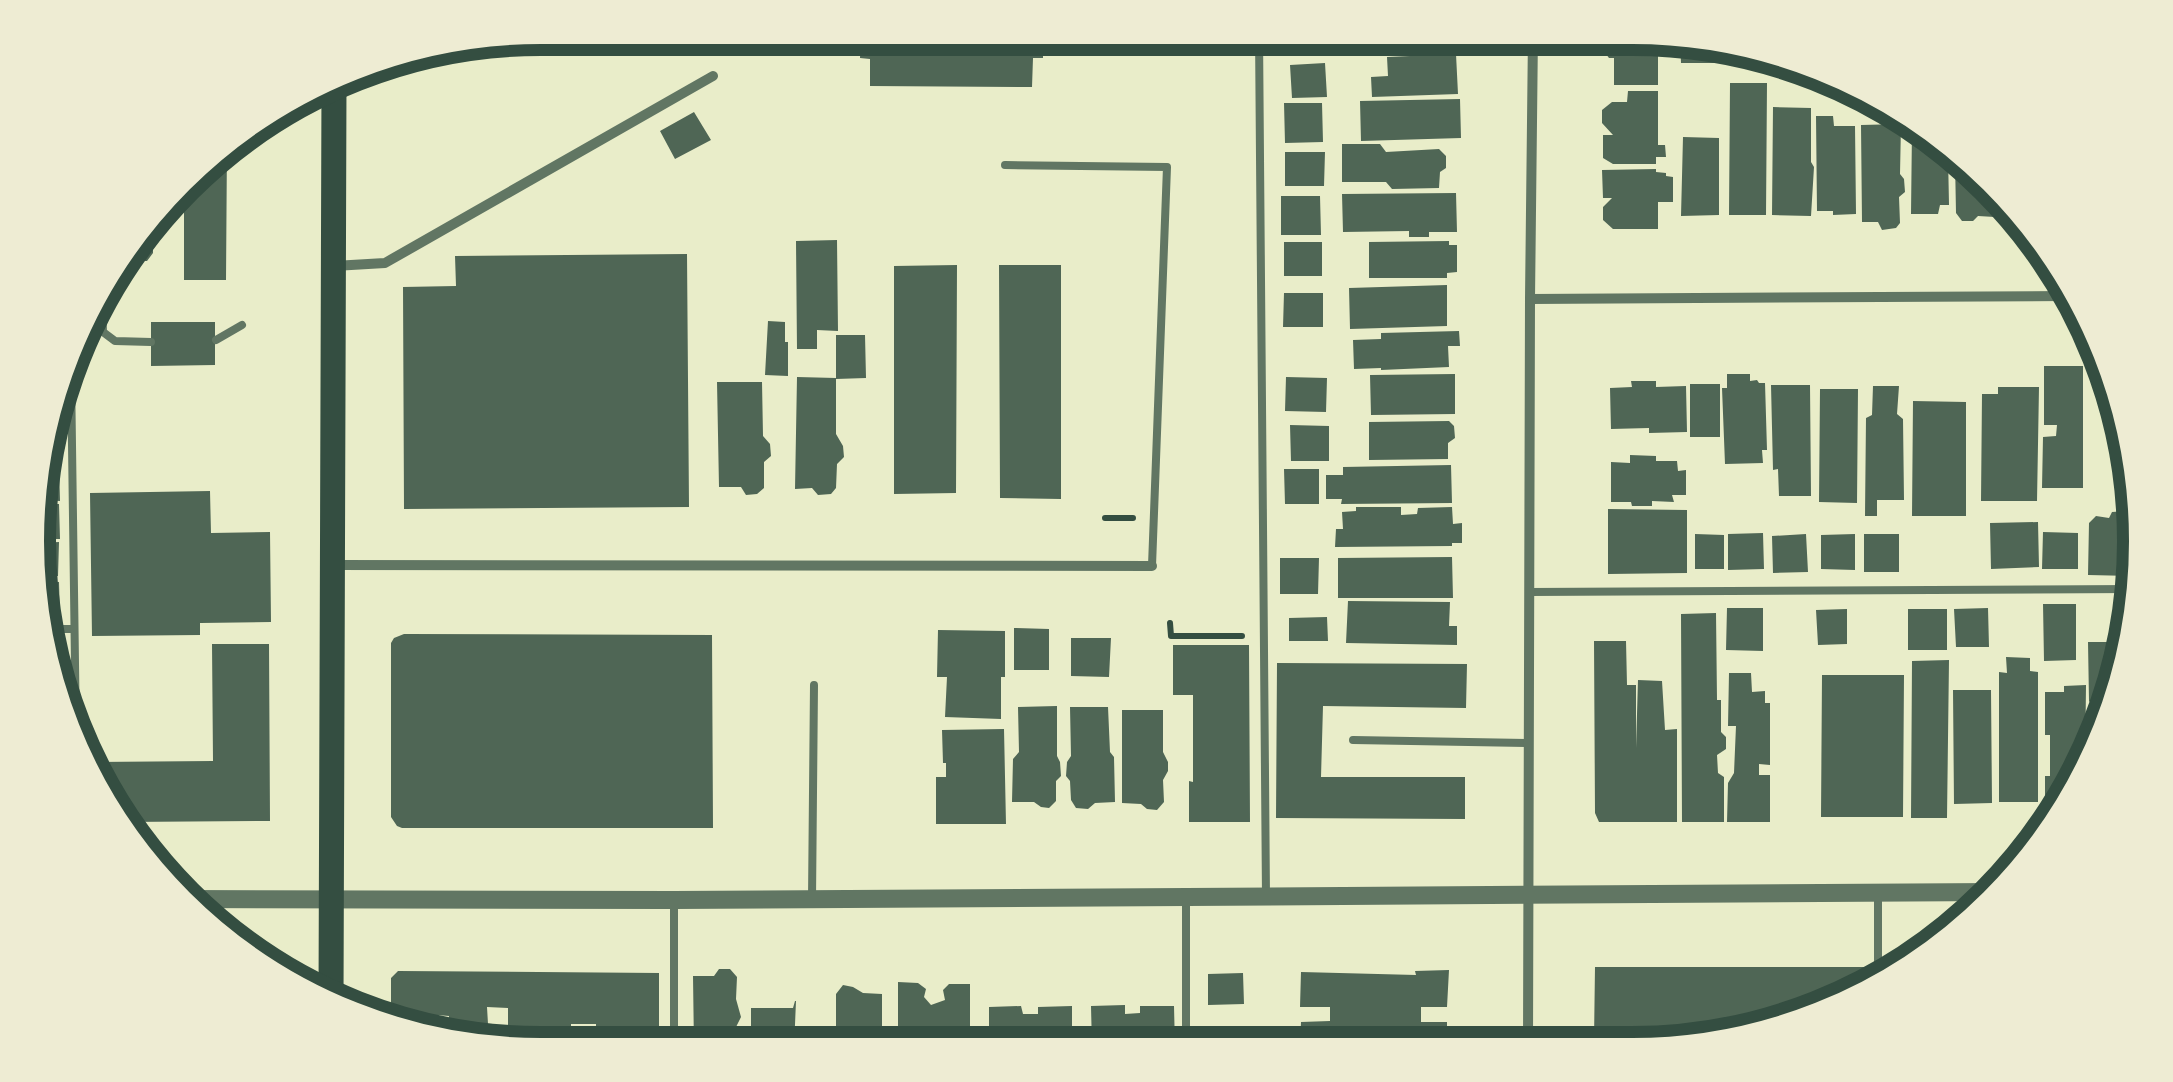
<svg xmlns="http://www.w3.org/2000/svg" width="2173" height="1082" font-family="'Times New Roman',serif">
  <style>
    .building { fill: #4f6655 }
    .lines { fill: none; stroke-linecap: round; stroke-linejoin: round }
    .path { stroke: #344e41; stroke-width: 6 }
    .service { stroke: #617663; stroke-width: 8 }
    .minor { stroke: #617663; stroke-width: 10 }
    .tertiary { stroke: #617663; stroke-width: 18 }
    .primary { stroke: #344e41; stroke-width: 25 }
    .rim { fill: none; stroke: #344e41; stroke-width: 12 }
  </style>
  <rect width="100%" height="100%" fill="#e9edc9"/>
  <!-- building -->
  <path class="building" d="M541,33h236v18l-268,-1v-12z
    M861,33h182v25h-10l-1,29 -162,-1v-27l-10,-1z
    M1287,33h42v20l-41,1z
    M1339,33h109v20h-109z
    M1604,34l65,1 -2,10 -9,5v35h-44v-27h-5l-7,-9v-13z
    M1680,38l39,10v15h-38z
    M1456,54l2,40 -86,3 -1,-20 17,-1 -1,-19z
    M1325,63l2,34 -35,1 -2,-33z
    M1730,83h37l-1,132h-37z
    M1628,91h30v54h7l1,12h-10v7h-43l-10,-6v-23h10l-11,-12v-13l10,-8h15z
    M1460,99l1,39 -100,3 -1,-40z
    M1284,103h38l1,39 -38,1z
    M1773,107l38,1v54l3,5 -3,49 -39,-1z
    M694,112l17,28 -36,19 -15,-28z
    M1816,116h17l1,10h21l1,88 -23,1v-4h-16z
    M1901,124l-1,50 4,5 1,13 -6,5 1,26 -4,5 -14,2 -4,-8h-16l-1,-97z
    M1912,128l36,27 1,50h-9l-2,9h-27z
    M1683,137l36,1v77l-38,1z
    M227,143l-1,137h-42v-92z
    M1342,144h38l6,8 53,-3 7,7v12l-6,4 -1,16 -47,1 -6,-7h-44z
    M1285,152h40l-1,34h-39z
    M1955,160l39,30 1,27 -17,-1 -5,5h-11l-6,-8z
    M1656,169v3l10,1v3l7,1v25h-15v27h-45l-10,-9v-13l9,-9h-9l-1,-28z
    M1456,193l1,39h-28v5h-20v-6l-66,1 -1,-38z
    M1281,196h39l1,39h-40z
    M153,222v31l-6,8h-30z
    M837,240l1,91 -21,-1v19h-20l-1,-108z
    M1449,241v4h8v27l-10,1v5h-78v-36z
    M1284,242h38v34h-38z
    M687,254l2,253 -285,2 -1,-222 53,-1 -1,-30z
    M957,265l-1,228 -62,1v-228z
    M999,265h62v234l-61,-1z
    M1447,285v41l-97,3 -1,-41z
    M1284,293h39v34h-40z
    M768,321l17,1v20h3v34l-23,-1z
    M151,322h64v43l-64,1z
    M1459,331l1,15h-12l1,21 -68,3v-2l-27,1 -1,-29 28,-1v-6z
    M836,335h29l1,43 -30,1z
    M2044,366h39v122h-41l1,-51 13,-1 1,-11h-13z
    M1455,374v40l-84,1 -1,-40z
    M1727,374h23v7l7,-1 2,3h6l2,67h-5l1,13 -38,1 -3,-76h5z
    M797,377l39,1v56l7,12 1,11 -7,7 -1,24 -5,6 -13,1 -6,-7 -17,1z
    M1286,377l41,1 -1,34 -41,-1z
    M1631,381h25v6l30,-1 1,46 -38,1v-5l-38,1 -1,-41 22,-1z
    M717,382h45l1,54 7,8 1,12 -7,6v26l-7,6 -11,1 -5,-8h-22z
    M1690,384h30v53h-30z
    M1771,385h39l1,111h-32l-1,-27 -5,1z
    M1873,386h26l-2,28 6,5 1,81h-27v16h-12l1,-98 6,-3z
    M1998,387h41l-2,114h-56l1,-107h16z
    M1820,389h38l-1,114 -38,-1z
    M1913,401l53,1v114h-54z
    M53,416h8l-2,42h-17v-17z
    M1449,421l5,5 1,12 -7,5v16l-79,1v-38z
    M1290,425l39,1v35h-38z
    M1630,455l26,1v5h21l1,10 8,-1v25h-14l2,7 -22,-1v5h-20l-1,-4h-20v-40l19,1z
    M42,464h17l1,37 -20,-1z
    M1451,465l1,38 -111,1 1,-5h-16v-24h17v-8z
    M1284,469h35v35h-34z
    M210,491l1,42 59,-1 1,90 -71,1v12l-108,1 -2,-143z
    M40,504h19l1,35h-21z
    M1356,507h45v8l16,-1 1,-6 34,-1 1,17 9,-1v20h-10v3l-117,1 1,-18h7l-1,-17 14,-1z
    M1608,509l79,1v63l-79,1z
    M2127,511l5,6 1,10 -1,49 -44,-1 1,-52 7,-7 13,2 3,-6z
    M2038,522l1,45 -48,2 -1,-46z
    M2043,532l35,1v36h-36z
    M1763,533l1,36 -36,1v-36z
    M1695,534l29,1v34h-29z
    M1806,534l2,38 -35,1 -1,-37z
    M1855,534v36l-34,-1v-34z
    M1864,534h35v38h-35z
    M59,542l-1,34h-20l1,-33z
    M1452,557l1,41h-115v-40z
    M1280,558h39l-1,36h-38z
    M38,581l21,1 1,36 -20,1 -3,-12z
    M1348,601l102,1 -1,24h8v19l-111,-2z
    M2043,604h33v56l-32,1z
    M1727,608h36v43l-37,-1z
    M1988,608l1,39h-33l-2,-38z
    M1847,609v35l-29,1 -2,-35z
    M1908,609h39v41h-39z
    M1716,613l1,87h4v32l5,5v12l-9,6 1,18 6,4v45h-42l-1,-208z
    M1327,617l1,24h-39v-23z
    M1014,628l35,1v41h-35z
    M938,630l67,1v46h-4v42l-56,-2 2,-40h-10z
    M404,634l308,1 1,193h-311l-5,-2 -6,-9v-174l3,-5z
    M1071,638h40l-2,39 -38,-1z
    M1594,641h32l1,44h9v63l2,-68 24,1 3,49 12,-1v93h-78l-4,-9z
    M2088,642h33l-27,101 -6,-5v-15l5,-6v-11l-4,-5z
    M212,644h57l1,177 -145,1 -30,-43v-17l118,-1z
    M1173,645h76l1,177h-61v-41l4,1v-87h-20z
    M2006,657l24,1v13l8,1v130h-39v-130l8,1z
    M1949,660l-2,158h-36l1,-157z
    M1277,663l190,1 -1,44 -143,-2 -2,71h144v42l-189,-1z
    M1729,673h22l1,19 13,-1v12h5v62l-11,-1v11h11v47h-43l1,-39 6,-10 2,-47h-8z
    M1822,675h82l-1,142h-82z
    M2086,685l-1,85 -33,50h-7v-44h5v-41h-5v-43h19v-6z
    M1953,690h38l1,113 -38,1z
    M1057,706v50l3,6 1,14 -5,5v20l-7,7 -8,-1 -7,-5h-22l1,-43 6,-7 -1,-45z
    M1070,707h38l2,45 4,5 1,45 -20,1 -7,6 -12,-1 -5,-8 -1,-19 -4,-5 1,-14 4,-6z
    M1122,710h41v42l5,10v9l-5,9 1,22 -7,8 -10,-1 -6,-5 -19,-1z
    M1004,729l2,95h-70v-47h10v-14h-3l-1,-33z
    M1595,967h272v22l-41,22 -109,29h-123z
    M719,969h11l7,8 -1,22 5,18 -5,10v21h-42l-1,-72h21z
    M1449,970l-2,37h-26v15h26v24h-147l1,-24 29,-1v-14h-30l1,-35 115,3 -1,-4z
    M398,971l261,2v75h-63v-24h-25v24h-63v-40l-21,-1 1,17 -39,-1v-7l-12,-1 -1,14 -45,-12v-39z
    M1243,973l1,31 -36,1v-31z
    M898,982l20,1 8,6 -2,8 7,8 14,-5 -2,-10 6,-6h21v63h-72z
    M843,985l10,2 10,6 19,1v53l-46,1v-54z
    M795,1001h1l-2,47h-43v-40h42z
    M1125,1005v9l15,-1v-7h34l1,41h-83l-1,-41z
    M1021,1006l2,8h15v-7l34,-1v41h-83v-40z
    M1207,1027h37v19l-37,1z"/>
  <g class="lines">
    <!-- path -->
    <path class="path" d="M1105,518h28
      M1170,623l1,13h71"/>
    <!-- service -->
    <path class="service" d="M1259,33l7,864
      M1005,165l162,2 -15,399
      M102,297l1,35 12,9 36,1
      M216,340l26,-15
      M71,372l5,364
      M1529,592l606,-3
      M44,629h30
      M1353,740l175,3
      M1878,893v90
      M1186,897v150
      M812,899l2,-214
      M674,900v148"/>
    <!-- minor -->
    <path class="minor" d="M334,266l51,-3 328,-187
      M1530,299l536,-3
      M333,565l819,1
      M1528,1046l2,-747 3,-266"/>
    <!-- tertiary -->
    <path class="tertiary" d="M181,899l493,1 1322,-8"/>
    <!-- primary -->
    <path class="primary" d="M331,1001l3,-918"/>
  </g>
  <!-- crop -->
  <path d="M0 0H2173V1082H0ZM541 50H1632A491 491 0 0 1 2123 541V541A491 491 0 0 1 1632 1032H541A491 491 0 0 1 50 541V541A491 491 0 0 1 541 50Z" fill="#eeecd3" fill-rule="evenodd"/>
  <path class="rim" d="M541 50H1632A491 491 0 0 1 2123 541V541A491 491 0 0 1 1632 1032H541A491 491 0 0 1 50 541V541A491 491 0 0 1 541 50Z"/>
</svg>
